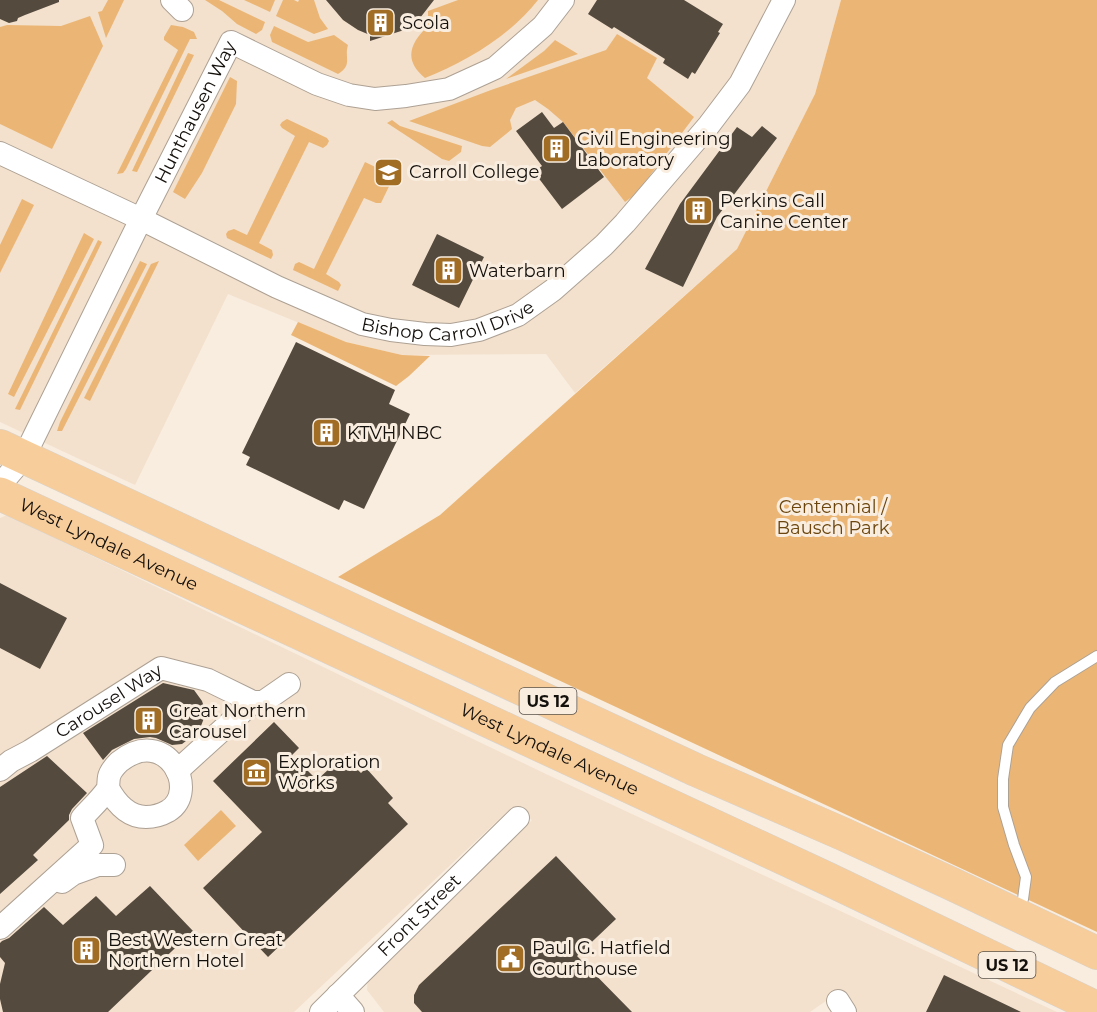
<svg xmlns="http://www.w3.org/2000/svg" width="1097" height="1012" font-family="Montserrat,sans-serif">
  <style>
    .built { fill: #f3e1cd }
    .green { fill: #ebb675 }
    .building { fill: #544a3e }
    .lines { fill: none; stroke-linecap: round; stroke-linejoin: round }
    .lane-casing { stroke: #ada194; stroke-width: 12 }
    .street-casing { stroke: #ada194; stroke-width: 24 }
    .highway-casing { stroke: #d5d4d3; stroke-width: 34 }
    .lane { stroke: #fff; stroke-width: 10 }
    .street { stroke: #fff; stroke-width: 22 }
    .highway { stroke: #f7cd9b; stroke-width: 33 }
    .labels { text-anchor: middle; stroke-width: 6; stroke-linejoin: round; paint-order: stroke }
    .shield { fill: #f9eddf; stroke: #59524b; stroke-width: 1.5 }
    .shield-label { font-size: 16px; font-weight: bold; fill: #14100c }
    .poi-label { font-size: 18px; fill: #14100c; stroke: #f9eddf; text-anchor: start }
    .street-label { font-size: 18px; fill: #14100c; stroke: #f9eddf }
    .park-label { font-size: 18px; fill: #6b450d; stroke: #f9eddf }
  </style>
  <rect width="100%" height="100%" fill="#f9eddf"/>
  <!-- built -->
  <path class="built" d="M0,0h841l-26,94 -78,155 -162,144 -29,-39 -144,1 -56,-13 -118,-48 -93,191 -135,-63z
    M7,515l539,259 511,238h-203l-15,-20 -29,20h-426l-17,-22 1,-15 164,-155 -20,-13 -218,205h-294v-494z"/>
  <!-- green -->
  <path class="green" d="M108,0h16l-18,38 -8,-26 4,-1z
    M205,0h14l46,22 -3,8 -6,4 -19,-10 -15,-13z
    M244,0h31l-5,12z
    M283,0h11l4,2 1,-2h15l6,18 8,11 -14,5 -38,-18z
    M458,0h80c-27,35 -72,62 -113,78 -22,-18 -15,-35 3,-52v-15z
    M841,0h256v932l-759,-355 102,-62 297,-266 78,-155z
    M90,16l13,30 -51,103 -52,-25v-97l7,-2 54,1z
    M171,25l12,2 11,5 3,7h-7l-64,130 -3,4 -6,1 61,-124 -14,-10v-3z
    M274,26l34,16 26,-7 14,10c-4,13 5,20 -10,29l-66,-32 -2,-7z
    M617,34l40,24 -10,20 47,39 -58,77 -11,8 -62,-80 -15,-13 -13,-9 -19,8 -6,12 2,9 -22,18 -8,-1 -73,-25 82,-31 115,-40z
    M555,40l23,14 -72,25 38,-28z
    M188,53l6,2 -57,117 -5,-1z
    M230,77l7,4 -1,23 -34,69 -17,26 -12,-7z
    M287,119l40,19 2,3 -2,4 -4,3 -14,-6 -50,101 13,7 1,5 -2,4 -44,-21 -1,-4 2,-3 6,-2 13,6 48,-99 -13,-8 -2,-3 2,-3z
    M392,120l8,6 62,20 -1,6 -12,9 -7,-2 -55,-36z
    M365,162l29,14 -13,27h-5l-12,-5 -38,76 13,8 2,3 -3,6 -45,-21 2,-6 4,-2 15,7z
    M22,199l12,6 -34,68v-28z
    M84,233l10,6 -80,158 -6,-3z
    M98,240l4,2 -82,168 -5,-1z
    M140,261l7,3 -85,167h-5l3,-9z
    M159,261l-69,140 -6,-3 67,-134z
    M298,322l48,20 56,13 28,1 -21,20 -13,10 -105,-51z
    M221,810l15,16 -38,35 -14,-16z"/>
  <!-- building -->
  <path class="building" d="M0,0h59v2l-34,13 -7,3 -1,3 -8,2 -9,-4z
    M326,0h108l-14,18 -11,8 -8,5 -31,10v-6l-12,-5 -15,-10z
    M597,0h87l39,24 -5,8 2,1 -25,41 -3,-2 -4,7 -25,-16 2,-4 -51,-32 -2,2 -24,-15z
    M542,112l12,16 9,-6 41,55 -42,32 -28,-37 8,-6 -26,-35z
    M762,126l15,12 -60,79 -34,70 -38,-18 35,-65 57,-77 15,10z
    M437,234l47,23 -25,51 -47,-23z
    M296,342l99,48 -6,14 21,10 -46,95 -20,-9 -5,10 -93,-45 4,-8 -8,-4z
    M0,583l67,35 -27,51 -40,-21z
    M163,683l31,7 8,11 4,12 -7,18 -17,13 -10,1 -16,-7 -6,-1 -16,2 -22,11 -9,10 -20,-27z
    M274,722l25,26 -7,7 25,25 26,-24 18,17 5,-5 27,30 -5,5 20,21 -140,133 -65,-69 59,-56 -49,-51z
    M47,756l40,37 -15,16 -3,6v5l-36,35 5,5 -38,34v-107z
    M556,856l60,63 -39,37 55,56h-210l-8,-9v-8l5,-10z
    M150,886l43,45 -85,81h-105l-3,-13v-15l5,-21 -5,-6v-14l2,-2 7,-3 35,-31 19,18 33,-29 20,20z
    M944,975l77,37h-95z"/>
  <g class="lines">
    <defs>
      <path id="lane" d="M1016,910l7,-11 3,-22 -12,-32 -11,-38v-28l5,-34 22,-37 25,-26 42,-26"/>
      <g id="street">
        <path d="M172,0l10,10"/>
        <path id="s1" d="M0,153l141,66 136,68 85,37 29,6 34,4 26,1 28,-5 39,-15 35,-25 51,-45 21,-22 84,-98 31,-41 44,-84"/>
        <path id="s2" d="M0,485l24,-28 117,-238 90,-177 86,42 32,11 26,4 31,-3 43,-7 46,-21 48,-42 20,-26"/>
        <path id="s3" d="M0,770l11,-9 19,-10 131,-83 47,12 45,22h10l26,-18"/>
        <path d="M177,771l76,-69"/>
        <path d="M62,882l11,-8 25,-9h16"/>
        <path d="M0,928l92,-83 -10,-27c8,-9 18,-18 25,-28 2,-4 1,-8 2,-13 1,-5 6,-11 10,-15 47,-38 82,29 49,49 -7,4 -14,6 -22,6 -18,0 -30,-14 -38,-29"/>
        <path d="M338,995l15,17"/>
        <path d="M838,1001l7,11"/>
        <path id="s4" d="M321,1012l197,-194"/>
      </g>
      <g id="highway">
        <path d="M0,446l696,324 147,64 109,50 145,69"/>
        <path id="s5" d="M0,494l828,385 269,129"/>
      </g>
    </defs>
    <!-- lane casing -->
    <use href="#lane" class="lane-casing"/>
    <!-- street casing -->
    <use href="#street" class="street-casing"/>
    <!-- highway casing -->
    <use href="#highway" class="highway-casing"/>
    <!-- lane -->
    <use href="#lane" class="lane"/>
    <!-- street -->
    <use href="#street" class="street"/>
    <!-- highway -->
    <use href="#highway" class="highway"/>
  </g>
  <!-- icons -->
  <defs>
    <symbol id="building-square" viewBox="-11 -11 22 22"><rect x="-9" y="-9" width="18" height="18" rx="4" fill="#a16d25" stroke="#f9eddf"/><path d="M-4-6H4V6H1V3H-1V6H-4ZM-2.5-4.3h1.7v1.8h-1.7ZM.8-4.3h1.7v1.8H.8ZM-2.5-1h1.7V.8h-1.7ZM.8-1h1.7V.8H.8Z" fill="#fff"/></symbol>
    <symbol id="university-square" viewBox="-11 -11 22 22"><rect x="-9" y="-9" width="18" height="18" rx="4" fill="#a16d25" stroke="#f9eddf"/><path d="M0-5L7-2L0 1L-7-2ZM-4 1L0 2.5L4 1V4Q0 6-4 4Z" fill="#fff"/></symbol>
    <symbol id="museum-square" viewBox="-11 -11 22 22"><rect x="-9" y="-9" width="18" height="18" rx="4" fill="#a16d25" stroke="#f9eddf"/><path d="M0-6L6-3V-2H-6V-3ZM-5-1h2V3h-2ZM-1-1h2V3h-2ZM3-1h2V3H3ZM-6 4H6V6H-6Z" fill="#fff"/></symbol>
    <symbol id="civic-square" viewBox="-11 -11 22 22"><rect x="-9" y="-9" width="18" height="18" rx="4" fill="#a16d25" stroke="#f9eddf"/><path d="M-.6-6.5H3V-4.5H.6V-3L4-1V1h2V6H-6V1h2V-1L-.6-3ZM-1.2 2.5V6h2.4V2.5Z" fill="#fff"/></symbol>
  </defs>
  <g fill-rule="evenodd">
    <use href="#building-square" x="364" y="6" width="33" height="33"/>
    <use href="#building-square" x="540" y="132" width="33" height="33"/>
    <use href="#university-square" x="372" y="156" width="33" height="33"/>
    <use href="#building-square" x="682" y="194" width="33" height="33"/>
    <use href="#building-square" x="432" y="254" width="33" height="33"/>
    <use href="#building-square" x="310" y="416" width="33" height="33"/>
    <use href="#building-square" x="132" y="704" width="33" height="33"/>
    <use href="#museum-square" x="240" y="756" width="33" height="33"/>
    <use href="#building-square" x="70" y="934" width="33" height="33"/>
    <use href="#civic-square" x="494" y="942" width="33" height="33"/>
  </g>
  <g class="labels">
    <!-- shield labels -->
    <g class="shield">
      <rect x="519.5" y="688" width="57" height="26" rx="4.5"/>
      <rect x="978.5" y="952" width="57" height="26" rx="4.5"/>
    </g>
    <g class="shield-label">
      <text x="548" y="707">US 12</text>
      <text x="1007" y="971">US 12</text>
    </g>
    <!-- poi labels -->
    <g class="poi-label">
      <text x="402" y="29">Scola</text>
      <text x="577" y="145">Civil Engineering<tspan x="577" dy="21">Laboratory</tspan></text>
      <text x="409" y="178">Carroll College</text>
      <text x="720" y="207">Perkins Call<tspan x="720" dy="21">Canine Center</tspan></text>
      <text x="469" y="277">Waterbarn</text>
      <text x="347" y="439">KTVH NBC</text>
      <text x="169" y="717">Great Northern<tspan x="169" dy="21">Carousel</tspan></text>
      <text x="278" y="768">Exploration<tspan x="278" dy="21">Works</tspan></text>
      <text x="108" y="946">Best Western Great<tspan x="108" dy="21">Northern Hotel</tspan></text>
      <text x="532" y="954">Paul G. Hatfield<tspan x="532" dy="21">Courthouse</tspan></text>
    </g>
    <!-- street labels -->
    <g class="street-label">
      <text dy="6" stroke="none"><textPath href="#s2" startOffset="422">Hunthausen Way</textPath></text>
      <text dy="6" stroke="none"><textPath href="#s1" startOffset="489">Bishop Carroll Drive</textPath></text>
      <text dy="6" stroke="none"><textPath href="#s5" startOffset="120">West Lyndale Avenue</textPath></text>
      <text dy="6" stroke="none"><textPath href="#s3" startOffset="129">Carousel Way</textPath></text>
      <text dy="6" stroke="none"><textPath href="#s5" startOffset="606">West Lyndale Avenue</textPath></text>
      <text dy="6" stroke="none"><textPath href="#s4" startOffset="138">Front Street</textPath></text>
    </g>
    <!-- park labels -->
    <g class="park-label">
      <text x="833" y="513">Centennial /<tspan x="833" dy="21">Bausch Park</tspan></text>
    </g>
  </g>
</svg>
